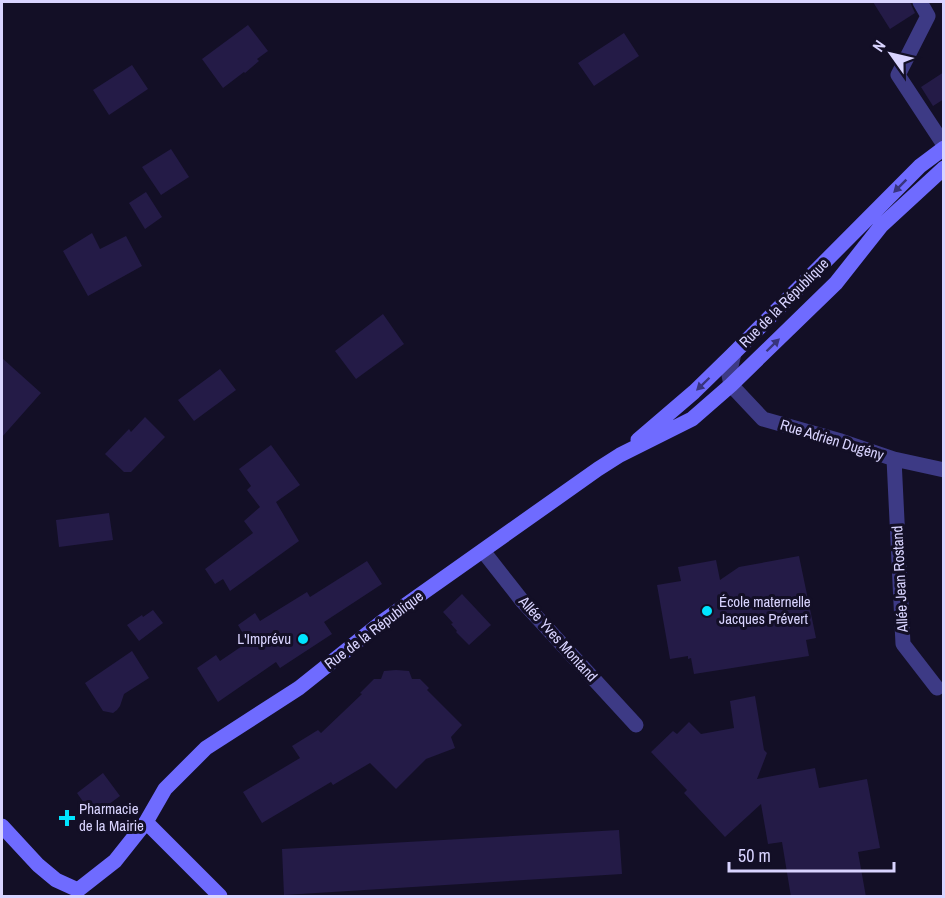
<svg xmlns="http://www.w3.org/2000/svg" width="945" height="898" font-family="'Archivo Narrow',sans-serif">
  <style>
    .building { fill: #241b47 }
    .lines { fill: none; stroke-linecap: round; stroke-linejoin: round }
    .minor { stroke: #3d3a85; stroke-width: 15 }
    .secondary { stroke: #6f6bff; stroke-width: 15 }
    .oneway { fill: #38347d }
    .poi-dot { fill: #00e5ff; stroke: #130f26; stroke-width: 2 }
    .labels { text-anchor: middle; stroke-width: 6; stroke-linejoin: round; paint-order: stroke }
    .street-label { font-size: 15px; fill: #d9d4ff; stroke: #130f26 }
    .poi-label { font-size: 15px; fill: #d9d4ff; stroke: #130f26; text-anchor: start }
  </style>
  <rect width="100%" height="100%" fill="#130f26"/>
  <!-- building -->
  <path class="building" d="M873,2h37l5,11 -25,16z
    M248,25l20,26 -11,8 2,2 -14,12 -1,-1 -21,16 -21,-29z
    M624,33l15,23 -45,30 -16,-23z
    M132,65l16,24 -39,26 -16,-25z
    M944,72v27l-11,7 -12,-19z
    M171,149l18,28 -28,18 -19,-28z
    M146,192l16,25 -17,12 -16,-26z
    M92,233l8,16 26,-13 16,30 -54,30 -25,-45z
    M383,314l21,30 -48,35 -21,-28z
    M2,358l39,35 -39,44z
    M220,369l16,21 -42,31 -16,-21z
    M145,417l20,20 -34,35h-7l-19,-18 24,-25 2,3z
    M271,445l29,40 -24,17 23,39 -69,50 -7,-12 -8,5 -10,-15 48,-36 -9,-12 16,-14 -13,-17 4,-4 -12,-17z
    M109,513l4,27 -54,7 -3,-27z
    M799,556l17,82 -10,2 3,16 -115,18 -3,-16 -3,1v-3l-18,3 -13,-74 24,-4 -3,-14 38,-7 4,20 19,-13z
    M367,561l15,23 -58,38 8,12 -52,34 -4,-6 -58,40 -21,-34 19,-13 4,6 28,-19 -10,-17 17,-12 5,8 47,-29 3,5z
    M462,594l29,31 -22,20 -13,-13 1,-1 -6,-7 2,-1 -10,-11z
    M153,610l10,13 -24,18 -12,-16 15,-10 1,2z
    M132,651l17,27 -25,16 -4,12 -3,4 -4,3 -10,-2 -18,-28z
    M396,670l13,1 3,8h8l9,9 -2,2 35,35 -11,12 4,11 -29,11 -30,30 -26,-26 -37,22 -2,-3 -69,41 -19,-31 57,-34 -8,-12 26,-16 3,3 41,-39 -2,-1 14,-14h7l3,-8z
    M755,696l9,54 3,3 -10,26 58,-11 4,20 48,-9 13,69 -22,4 8,45h-75l-9,-55 -14,2 -7,-40 -36,33 -41,-44 3,-3 -36,-38 22,-21 4,3 12,-12 12,12 33,-6 -4,-27z
    M103,773l17,23 -27,20 -16,-23z
    M619,830l3,44 -338,21 -2,-46z"/>
  <g class="lines">
    <!-- minor -->
    <path class="minor" d="M920,2l8,14 -30,59 46,70
      M734,353l-5,22 2,10 32,34 78,22 53,18 50,11
      M894,459l9,185 34,44
      M483,551l40,51 113,123"/>
    <!-- secondary -->
    <path class="secondary" d="M638,440l56,-48 40,-39 186,-187 24,-18
      M146,822l74,74
      M2,826l36,39 18,15 22,10 37,-29 31,-39 19,-33 41,-41 93,-60 84,-67 215,-152 22,-14 72,-36 39,-34 105,-102 45,-57 63,-58"/>
  </g>
  <!-- one-way arrows -->
  <defs><path id="oneway-solid" d="M-6-.8H1V-3.2L6.5 0L1 3.2V.8H-6Z" transform="scale(1.5)"/></defs>
  <g class="oneway">
    <use href="#oneway-solid" transform="translate(900 186) rotate(135)"/>
    <use href="#oneway-solid" transform="translate(773 345) rotate(-44)"/>
    <use href="#oneway-solid" transform="translate(703 384) rotate(136)"/>
  </g>
  <!-- markers -->
  <g class="poi-dot">
    <circle cx="707" cy="611" r="6"/>
    <circle cx="303" cy="639" r="6"/>
    <path d="M64 809h6v6h6v6h-6v6h-6v-6h-6v-6h6z"/>
  </g>
  <g class="labels">
    <!-- street labels -->
    <g class="street-label">
      <text transform="translate(784 303) rotate(-45)" y="5">Rue de la République</text>
      <text transform="translate(832 440) rotate(17)" y="5">Rue Adrien Dugény</text>
      <text transform="translate(900 579) rotate(-93)" y="5">Allée Jean Rostand</text>
      <text transform="translate(374 630) rotate(-37)" y="5">Rue de la République</text>
      <text transform="translate(558 639) rotate(48)" y="5">Allée Yves Montand</text>
    </g>
    <!-- poi labels -->
    <g class="poi-label">
      <text x="719" y="607">École maternelle<tspan x="719" dy="17">Jacques Prévert</tspan></text>
      <text x="291" y="644" text-anchor="end">L'Imprévu</text>
      <text x="79" y="814">Pharmacie<tspan x="79" dy="17">de la Mairie</tspan></text>
    </g>
  </g>
  <!-- border -->
  <rect width="945" height="898" fill="none" stroke="#d9d4ff" stroke-width="6"/>
  <!-- north arrow -->
  <g transform="translate(891 54) rotate(304)" stroke="#130f26" stroke-width="4.5" paint-order="stroke">
  <path d="M0-4.5L10 22L0 15L-10 22Z" fill="#d9d4ff"/>
  <text y="-9" font-size="16" font-weight="bold" text-anchor="middle" fill="#d9d4ff">N</text>
  </g>
  <!-- scale -->
  <path d="M729 862v9h165v-9" fill="none" stroke="#d9d4ff" stroke-width="3"/>
  <text x="738" y="862" font-size="18" fill="#d9d4ff" stroke="#130f26" stroke-width="4.5" paint-order="stroke">50 m</text>
</svg>
